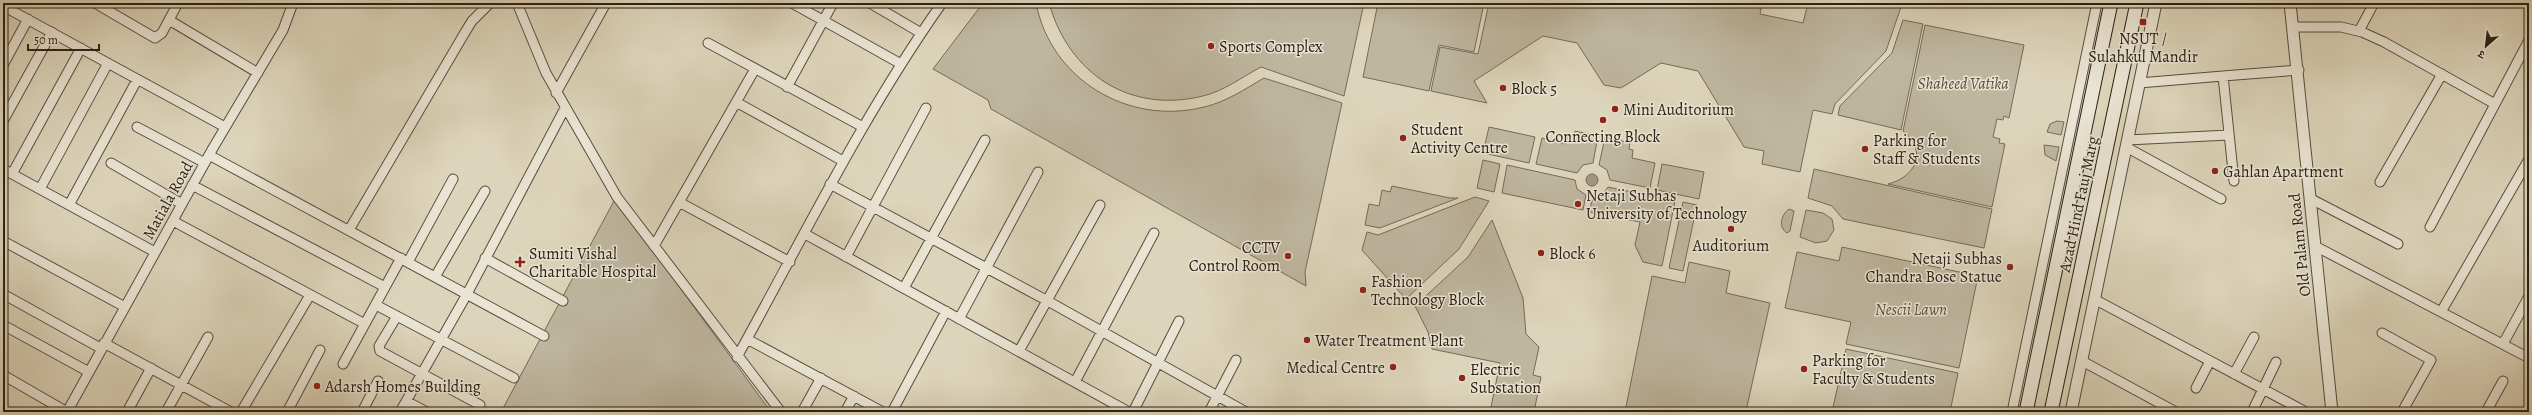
<svg xmlns="http://www.w3.org/2000/svg" width="2532" height="415" font-family="Alegreya,'Noto Serif Devanagari',serif">
  <style>
    .green { fill: #beb69f; stroke: #746b5a }
    .water { fill: #a09783; stroke: #706757 }
    .lines { fill: none; stroke-linecap: round; stroke-linejoin: round }
    .minor-casing { stroke: #564d3e; stroke-width: 11 }
    .tertiary-casing { stroke: #564d3e; stroke-width: 13 }
    .secondary-casing { stroke: #292015; stroke-width: 15 }
    .minor { stroke: #e9e4d3; stroke-width: 9 }
    .tertiary { stroke: #e9e4d3; stroke-width: 11 }
    .secondary { stroke: #e9e4d3; stroke-width: 13 }
    .poi-dot { fill: #8f2418; stroke: #e9e4d3; stroke-width: 1.5 }
    .labels { text-anchor: middle; stroke-width: 3; stroke-linejoin: round; paint-order: stroke }
    .poi-label { font-size: 16px; fill: #292015; stroke: #e9e4d3; text-anchor: start }
    .park-label { font-size: 16px; font-style: italic; fill: #564d3e; stroke: #e9e4d3 }
    .street-label { font-size: 16px; fill: #292015; stroke: #e9e4d3 }
  </style>
  <rect width="100%" height="100%" fill="#ddd5bb"/>
  <filter id="stains"><feTurbulence type="fractalNoise" baseFrequency=".005" numOctaves="4"/><feColorMatrix values="0 0 0 0 .2 0 0 0 0 .09 0 0 0 0 .02 0 0 0 .5 -.17"/></filter>
  <radialGradient id="worn" r=".72"><stop offset=".6" stop-color="#630" stop-opacity="0"/><stop offset="1" stop-color="#630" stop-opacity=".3"/></radialGradient>
  <!-- green -->
  <path class="green" d="M983,3h53c15,77 93,123 168,104 22,-5 41,-18 60,-29l78,25 -37,169 1,14 -315,-177 -3,-9 -55,-31z
    M1049,3h315l-20,93 -83,-29c-19,10 -37,24 -58,29 -73,18 -134,-22 -154,-93z
    M1378,3h106l-10,49 -35,-7 -10,46 -66,-14z
    M1489,3h273l-2,11 43,9 5,-20 94,1 -16,47 -51,53 -3,10 -19,-4 -13,62 -38,-8 2,-13 -20,-4 -46,-76 -37,-8 -40,25 -17,-3 -27,-42 -34,-7 -69,45 13,22 -56,-12 9,-44 38,7z
    M1903,20l20,4 -22,106 -63,-15 2,-9 52,-53z
    M1925,25l99,20 -15,73 -5,-2 -1,4 -6,-1 -4,18 7,2 -1,4 6,1 -13,63 -104,-23c28,-7 40,-33 15,-53z
    M2057,121l7,1 -3,13 -14,-3 3,-8z
    M1489,127l46,10 -6,26 -46,-10z
    M1575,131l23,5 -5,27 -10,2 -6,8 -41,-9 6,-26 24,6 2,-10 6,1z
    M1605,137l25,6 -1,6 4,1 -1,8 23,5 -5,25 -40,-8 -3,-10 -8,-5z
    M2044,145l15,2 -3,14 -11,-6z
    M1483,160l17,4 -6,28 -17,-4z
    M1662,164l42,8 -5,27 -42,-9z
    M1507,165l68,15 2,9 9,6 -3,15 -81,-17z
    M1814,169l178,40 -8,39 -141,-29 -11,-13 -24,-8z
    M1392,186l58,12h8l-78,30 -15,-3 4,-21 10,2 3,-16 8,2z
    M1608,187l67,14 -13,65 -19,-4 -8,-17 5,-23 -51,-10 4,-15 10,-3z
    M1475,197l14,4 -30,48 -53,50 -44,-49 5,-18 11,3z
    M615,199l156,213h-270z
    M1683,202l14,3 -14,66 -14,-3z
    M1789,209l5,2 -4,20 -3,2c-9,-6 -6,-18 2,-24z
    M1806,210l17,3 9,6 2,11 -7,11 -11,2 -16,-6z
    M1492,220l31,78 3,36 13,13 -6,28 8,2 -7,35h-44l10,-49 -68,-14 -4,-17 -13,-26 53,-49z
    M1842,247l136,29 -19,92 -113,-24 5,-22 -66,-14 12,-56 42,9z
    M1689,262l41,9 -4,22 44,10 -24,108 -121,1 27,-136 33,7z
    M1846,349l112,24 -8,39h-118z"/>
  <!-- water -->
  <path class="water" d="M1586 180a6 6 0 1 1 12 0a6 6 0 1 1-12 0Z"/>
  <g class="lines">
    <defs>
      <path id="minor" d="M95,3l60,35 7,-5 16,-30
        M517,3l29,70 71,124 164,215
        M792,3l109,61
        M870,3l51,30
        M3,6l222,121
        M169,20l89,53
        M2293,27h48l21,5 22,10 111,62
        M2359,31l15,-28
        M708,43l155,84
        M3,65l25,-46
        M2139,83l84,-7
        M787,87l46,-84
        M556,93l50,-90
        M736,102l107,59
        M3,121l49,-89
        M137,127l68,36
        M2127,140l102,-5
        M2126,147l95,52
        M209,155l335,181
        M111,163l71,41
        M3,169l152,83
        M12,174l69,-126
        M2234,181l-11,-105 76,-6
        M2380,182l62,-108
        M830,184l216,116 200,112
        M192,185l193,102
        M40,189l68,-126
        M2311,199l87,45
        M679,202l111,60
        M69,205l68,-125
        M173,221l192,103
        M2430,227l99,-187
        M349,230l115,-196 8,-13 18,-18
        M805,234l324,178
        M3,241l122,66
        M654,246l101,-177
        M2315,246l214,112
        M846,257l80,-149
        M485,258l78,43
        M408,262l45,-83
        M435,277l50,-86
        M904,288l81,-148
        M3,294l99,55
        M2094,299l212,113
        M376,305l138,73
        M2441,312l88,-153
        M397,316l-18,30 1,5 100,54
        M959,319l79,-147
        M3,325l86,47
        M2382,333l49,27 -29,52
        M747,339l136,73
        M104,343l127,69
        M2503,344l26,-48
        M1019,351l81,-146
        M737,357c66,-119 126,-242 205,-354
        M2082,361l94,51
        M343,364l58,-106
        M2234,374l20,-37
        M3,375l64,37
        M1075,382l79,-149
        M2196,388l14,-27
        M406,401l21,11
        M3,411l2,1
        M67,412l146,-264 70,-118 10,-27
        M127,412l24,-44
        M166,412l42,-75
        M241,412l69,-117
        M287,412l33,-62
        M362,412l16,-31
        M400,412l67,-118 98,-186
        M802,412l19,-34
        M845,412l9,-16
        M892,412l54,-101
        M1133,412l46,-91
        M1209,412l27,-52
        M2012,412l85,-409
        M2252,412l24,-50
        M2486,412l17,-31"/>
      <path id="tertiary" d="M2290,3l42,409
        M2071,412l85,-409"/>
      <path id="secondary" d="M2026,412l85,-409
        M2051,412l86,-409"/>
    </defs>
    <!-- minor casing -->
    <use href="#minor" class="minor-casing"/>
    <!-- tertiary casing -->
    <use href="#tertiary" class="tertiary-casing"/>
    <!-- secondary casing -->
    <use href="#secondary" class="secondary-casing"/>
    <!-- minor -->
    <use href="#minor" class="minor"/>
    <!-- tertiary -->
    <use href="#tertiary" class="tertiary"/>
    <!-- secondary -->
    <use href="#secondary" class="secondary"/>
  </g>
  <!-- markers -->
  <g class="poi-dot">
    <rect x="2139" y="18" width="8" height="8" rx="2"/>
    <circle cx="1211" cy="46" r="4"/>
    <circle cx="1503" cy="88" r="4"/>
    <circle cx="1615" cy="109" r="4"/>
    <circle cx="1603" cy="120" r="4"/>
    <circle cx="1403" cy="138" r="4"/>
    <circle cx="1865" cy="149" r="4"/>
    <circle cx="2215" cy="171" r="4"/>
    <circle cx="1578" cy="204" r="4"/>
    <circle cx="1731" cy="229" r="4"/>
    <circle cx="1541" cy="253" r="4"/>
    <circle cx="1288" cy="256" r="4"/>
    <path d="M518 256h4v4h4v4h-4v4h-4v-4h-4v-4h4z"/>
    <circle cx="2010" cy="267" r="4"/>
    <circle cx="1363" cy="290" r="4"/>
    <circle cx="1307" cy="340" r="4"/>
    <circle cx="1393" cy="367" r="4"/>
    <circle cx="1804" cy="369" r="4"/>
    <circle cx="1462" cy="378" r="4"/>
    <circle cx="317" cy="386" r="4"/>
  </g>
  <g class="labels">
    <!-- poi labels -->
    <g class="poi-label">
      <text x="2143" y="44" text-anchor="middle">NSUT /<tspan x="2143" dy="18">Sulahkul Mandir</tspan></text>
      <text x="1219" y="52">Sports Complex</text>
      <text x="1511" y="94">Block 5</text>
      <text x="1623" y="115">Mini Auditorium</text>
      <text x="1411" y="135">Student<tspan x="1411" dy="18">Activity Centre</tspan></text>
      <text x="1603" y="142" text-anchor="middle">Connecting Block</text>
      <text x="1873" y="146">Parking for<tspan x="1873" dy="18">Staff &amp; Students</tspan></text>
      <text x="2223" y="177">Gahlan Apartment</text>
      <text x="1586" y="201">Netaji Subhas<tspan x="1586" dy="18">University of Technology</tspan></text>
      <text x="1731" y="251" text-anchor="middle">Auditorium</text>
      <text x="1280" y="253" text-anchor="end">CCTV<tspan x="1280" dy="18">Control Room</tspan></text>
      <text x="529" y="259">Sumiti Vishal<tspan x="529" dy="18">Charitable Hospital</tspan></text>
      <text x="1549" y="259">Block 6</text>
      <text x="2002" y="264" text-anchor="end">Netaji Subhas<tspan x="2002" dy="18">Chandra Bose Statue</tspan></text>
      <text x="1371" y="287">Fashion<tspan x="1371" dy="18">Technology Block</tspan></text>
      <text x="1315" y="346">Water Treatment Plant</text>
      <text x="1812" y="366">Parking for<tspan x="1812" dy="18">Faculty &amp; Students</tspan></text>
      <text x="1385" y="373" text-anchor="end">Medical Centre</text>
      <text x="1470" y="375">Electric<tspan x="1470" dy="18">Substation</tspan></text>
      <text x="325" y="392">Adarsh Homes Building</text>
    </g>
    <!-- park labels -->
    <g class="park-label">
      <text x="1963" y="89">Shaheed Vatika</text>
      <text x="1911" y="315">Nescii Lawn</text>
    </g>
    <!-- street labels -->
    <g class="street-label">
      <text transform="translate(167 200) rotate(-61)" y="6">Matiala Road</text>
      <text transform="translate(2078 204) rotate(-78)" y="6">Azad Hind Fauj Marg</text>
      <text transform="translate(2299 245) rotate(-96)" y="6">Old Palam Road</text>
    </g>
  </g>
  <!-- margin -->
  <rect width="2532" height="415" fill="none" stroke="#ddd5bb" stroke-width="16"/>
  <rect x="4" y="4" width="2524" height="407" fill="none" stroke="#292015" stroke-width="2"/>
  <rect x="8" y="8" width="2516" height="399" fill="none" stroke="#292015"/>
  <!-- north arrow -->
  <g transform="translate(2486 46) rotate(208)" stroke="#e9e4d3" stroke-width="3" paint-order="stroke">
  <path d="M0-3L7 15L0 10L-7 15Z" fill="#292015"/>
  <text y="-6" font-size="11" font-weight="bold" text-anchor="middle" fill="#292015">उ</text>
  </g>
  <!-- scale -->
  <path d="M28 44v6h71v-6" fill="none" stroke="#292015" stroke-width="2"/>
  <text x="34" y="44" font-size="12" fill="#292015" stroke="#e9e4d3" stroke-width="3" paint-order="stroke">50 m</text>
  <rect width="100%" height="100%" filter="url(#stains)"/>
  <rect width="100%" height="100%" fill="url(#worn)"/>
</svg>
